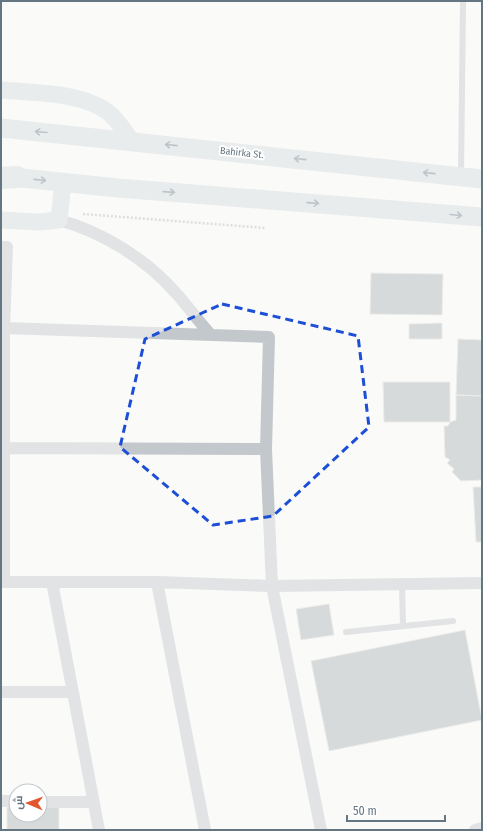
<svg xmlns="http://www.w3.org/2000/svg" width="483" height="831" font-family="'Fira Sans Condensed',Cairo,sans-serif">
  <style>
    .building { fill: #aab3b9; stroke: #dcdcda }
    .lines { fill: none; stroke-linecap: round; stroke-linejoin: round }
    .path { stroke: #bbbfc2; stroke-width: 2.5; stroke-dasharray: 2 2; stroke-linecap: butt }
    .lane { stroke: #c3c8cc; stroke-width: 6 }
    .street { stroke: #c3c8cc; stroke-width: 12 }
    .secondary { stroke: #d6dbdf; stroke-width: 17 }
    .primary { stroke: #d6dbdf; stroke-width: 19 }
    .highway { stroke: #d6dbdf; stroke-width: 22 }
    .oneway { stroke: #768591 }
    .marked { fill: none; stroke: #1d4ed8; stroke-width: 3; stroke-dasharray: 8 5; stroke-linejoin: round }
    .labels { text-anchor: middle; stroke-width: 4; stroke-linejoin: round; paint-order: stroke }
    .street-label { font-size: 10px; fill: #657683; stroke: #fff }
  </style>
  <rect width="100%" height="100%" fill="#fafaf8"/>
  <!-- building -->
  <path class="building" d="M371,273l72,1 -1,41 -72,-1z
    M442,323v16h-33v-15z
    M458,339l24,1v56l-26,-1z
    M383,382h67v40h-66z
    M456,395l26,1v84l-21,1 -9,-9 2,-3 -7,-6 3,-3 -5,-3 -1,-31h4l2,-4 6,-2z
    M473,487h9v55h-6z
    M329,604l5,31 -33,5 -5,-31z
    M465,630l17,90 -153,31 -18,-90z
    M7,807h9v8h24v-8h19v23h-52z"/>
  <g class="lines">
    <!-- path -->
    <path class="path" d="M83,214l183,14"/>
    <!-- lane -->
    <path class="lane" d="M461,175l2,-174
      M402,584l1,42
      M346,632l107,-11"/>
    <!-- street -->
    <path class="street" d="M59,220c43,12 86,38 116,72 13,14 23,29 36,43
      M1,247h6l-3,81
      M266,449l-262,-1v-120l265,9 -3,112 6,137 49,244
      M1,582h156l115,4 210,-3
      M4,582v-134
      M52,582l47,248
      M157,582l48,248
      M1,692h72
      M1,801h15
      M40,802h54
      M475,830l7,-2"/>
    <!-- secondary -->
    <path class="secondary" d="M1,90c32,3 70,2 99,17 14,7 22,21 31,33
      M1,220l38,2 20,-2 4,-38"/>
    <!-- primary -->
    <path class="primary" d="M1,128l481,51
      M2,176l116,12 364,29"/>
    <!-- highway -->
    <path class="highway" d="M1,178l16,-1"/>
  </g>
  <!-- one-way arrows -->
  <defs><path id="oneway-shaft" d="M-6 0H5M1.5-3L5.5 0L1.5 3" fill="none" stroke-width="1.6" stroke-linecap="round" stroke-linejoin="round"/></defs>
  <g class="oneway">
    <use href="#oneway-shaft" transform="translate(41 132) rotate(-175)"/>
    <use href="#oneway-shaft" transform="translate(171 145) rotate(-174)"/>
    <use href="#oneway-shaft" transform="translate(300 159) rotate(-174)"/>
    <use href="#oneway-shaft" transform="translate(429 173) rotate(-174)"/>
    <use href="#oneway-shaft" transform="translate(40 180) rotate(6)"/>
    <use href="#oneway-shaft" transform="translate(169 192) rotate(4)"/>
    <use href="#oneway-shaft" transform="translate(313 203) rotate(4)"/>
    <use href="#oneway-shaft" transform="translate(456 215) rotate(5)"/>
  </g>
  <!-- marked area -->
  <path d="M0 0H483V831H0ZM222,304l136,32 11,91 -96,89 -60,9 -93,-78 25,-108z" fill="#fafaf8" fill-opacity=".55" fill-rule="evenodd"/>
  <path class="marked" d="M222,304l136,32 11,91 -96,89 -60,9 -93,-78 25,-108z"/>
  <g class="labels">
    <!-- street labels -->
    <g class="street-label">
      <text transform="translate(242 152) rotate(6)" y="4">Bahirka St.</text>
    </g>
  </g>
  <!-- border -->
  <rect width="483" height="831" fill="none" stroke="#657683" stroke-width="4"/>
  <!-- north arrow -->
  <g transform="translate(28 803) rotate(272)"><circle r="19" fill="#ffffff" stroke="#c1c8cd"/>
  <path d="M0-3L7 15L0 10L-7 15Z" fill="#e4572e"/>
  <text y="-6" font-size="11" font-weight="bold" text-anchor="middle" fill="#657683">ش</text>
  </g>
  <!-- scale -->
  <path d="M347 815v6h98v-6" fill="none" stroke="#657683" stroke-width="2"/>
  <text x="353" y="815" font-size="12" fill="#657683" stroke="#ffffff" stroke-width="3" paint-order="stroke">50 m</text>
</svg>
